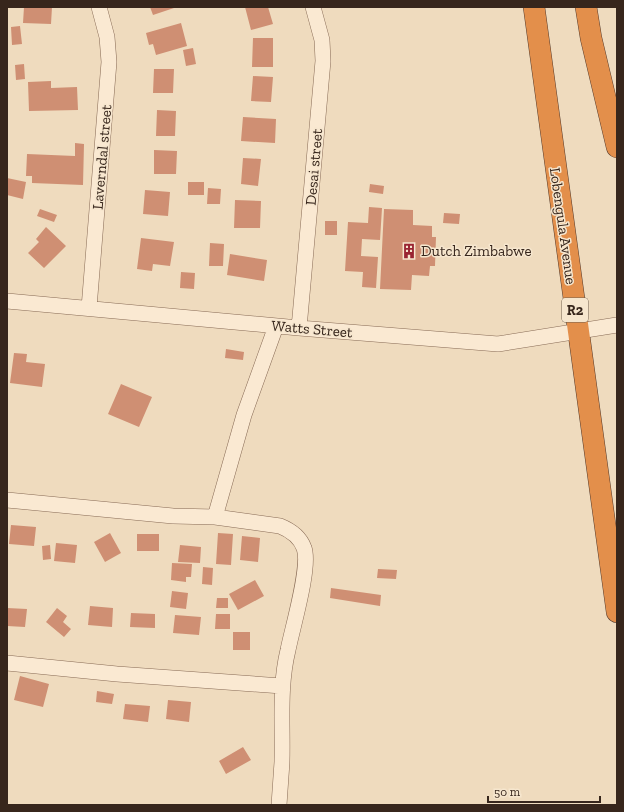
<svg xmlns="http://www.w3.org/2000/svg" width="624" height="812" font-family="'Zilla Slab',serif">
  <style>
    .building { fill: #cf8f73 }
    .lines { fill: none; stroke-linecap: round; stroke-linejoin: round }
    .minor-casing { stroke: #886b56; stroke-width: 16 }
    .highway-casing { stroke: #553a2b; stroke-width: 22 }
    .minor { stroke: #fae9d2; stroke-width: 15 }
    .highway { stroke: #e38f4b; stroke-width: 21 }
    .labels { text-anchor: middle; stroke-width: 3; stroke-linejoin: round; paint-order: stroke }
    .shield { fill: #f6e6ce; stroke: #706051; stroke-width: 1 }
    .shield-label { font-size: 14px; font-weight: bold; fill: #37261c }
    .street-label { font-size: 15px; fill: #37261c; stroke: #f6e6ce }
    .poi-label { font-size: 15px; fill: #37261c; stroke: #f6e6ce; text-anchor: start }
  </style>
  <rect width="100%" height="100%" fill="#efdbbe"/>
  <!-- building -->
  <path class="building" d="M24,7h28l-1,17 -28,-1z
    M150,7h27l-24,8z
    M245,7h23l5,17 -22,6z
    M181,23l6,23 -31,9 -3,-11 -4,1 -3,-12z
    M20,26l2,18 -10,1 -1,-18z
    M253,38h20v29h-21z
    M193,48l3,16 -10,2 -3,-16z
    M24,64l1,15 -9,1 -1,-15z
    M154,69h20l-1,24h-20z
    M253,76l20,1 -2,25 -20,-1z
    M51,81v7l26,-1 1,23 -49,1 -1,-29z
    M157,110l19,1 -1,25h-19z
    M243,117l33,2 -1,24 -34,-2z
    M75,143l9,1 -1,41 -51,-2v-7h-6l1,-22 48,2z
    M154,150l23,1 -1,23h-22z
    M243,158l18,1 -3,27 -17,-2z
    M7,178l19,4 -3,17 -16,-4z
    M188,182h16v13h-16z
    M370,184l14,2 -1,8 -14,-2z
    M208,188l13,1 -1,15h-13z
    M145,190l25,2 -2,24 -25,-2z
    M235,200l26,1 -1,27h-26z
    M369,207l13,1 -2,32 -18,-1 -1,17 17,1 -2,31 -14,-1 1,-15 -18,-1 3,-49 20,1z
    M40,209l17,6 -3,7 -17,-6z
    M384,209l29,1v15l19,1v11h4l-1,29h-5l-1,10 -17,-1 -1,15 -31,-1z
    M444,213l16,1 -1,10 -16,-1z
    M325,221h12v14h-12z
    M46,227l20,19 -22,22 -16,-15 11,-11 -3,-3z
    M141,238l33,4 -4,24 -17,-2 -1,7 -15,-2z
    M210,243l14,1 -1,22h-14z
    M230,254l37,6 -3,21 -37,-6z
    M181,272l14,1 -1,16 -14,-1z
    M226,349l18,3 -1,8 -18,-2z
    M14,353l13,1 -1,8 19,2 -3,23 -32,-4z
    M121,384l31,13 -13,30 -31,-13z
    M11,525l25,2 -2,19 -25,-2z
    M110,533l11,20 -16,9 -11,-20z
    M218,533l15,1 -2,31 -15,-1z
    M137,534h22v17h-22z
    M242,536l18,2 -2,24 -18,-2z
    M56,543l21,2 -2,18 -21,-2z
    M50,545l1,14 -8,1 -1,-14z
    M180,545l21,2 -1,16 -22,-1z
    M172,563l20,1 -1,13h-5v5l-15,-2z
    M203,567l10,1 -1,17 -10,-1z
    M378,569l19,1 -1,9 -19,-1z
    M255,580l9,16 -26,14 -9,-16z
    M331,588l50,7 -1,11 -50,-8z
    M172,591l16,2 -2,16 -16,-2z
    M217,598h11v10h-12z
    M90,606l23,2 -1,19 -24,-2z
    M7,608l20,1 -2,18 -18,-1z
    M57,608l10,8 -4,6 8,7 -7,8 -18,-15z
    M131,613l24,1v14l-25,-1z
    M216,614h14v15h-15z
    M175,615l26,2 -2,18 -26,-2z
    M233,632h17v18h-17z
    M20,676l29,8 -6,23 -29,-7z
    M97,691l17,3 -2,10 -16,-2z
    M168,700l23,2 -2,20 -23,-3z
    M125,704l25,2 -2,16 -25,-3z
    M243,747l8,13 -25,14 -7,-13z"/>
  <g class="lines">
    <defs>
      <path id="minor" d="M7,301l292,27 199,16 119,-19
        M89,308l20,-246 -2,-25 -8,-30
        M299,328l24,-267 -1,-21 -9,-33
        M7,500l166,16 42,1 65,9c10,4 20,11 24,22 7,18 -12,81 -16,102 -9,37 -5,74 -6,112 -1,15 -2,29 -3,43
        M215,517l29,-102 32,-89
        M7,663l110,11 165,12"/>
      <path id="highway" d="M534,7l83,605
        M586,7l5,31 26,109"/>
    </defs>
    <!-- minor casing -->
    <use href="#minor" class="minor-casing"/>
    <!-- highway casing -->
    <use href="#highway" class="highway-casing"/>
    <!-- minor -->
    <use href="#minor" class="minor"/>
    <!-- highway -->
    <use href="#highway" class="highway"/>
  </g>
  <!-- icons -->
  <defs>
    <symbol id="building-bare" viewBox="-9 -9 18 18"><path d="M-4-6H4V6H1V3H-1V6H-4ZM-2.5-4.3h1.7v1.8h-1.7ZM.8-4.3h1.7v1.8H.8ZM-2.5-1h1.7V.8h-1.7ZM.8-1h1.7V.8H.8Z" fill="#992432" stroke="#f6e6ce" stroke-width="2.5" paint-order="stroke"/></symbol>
  </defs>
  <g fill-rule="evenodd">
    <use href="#building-bare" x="398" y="240" width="22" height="22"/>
  </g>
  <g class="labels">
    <!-- shield labels -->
    <rect class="shield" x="562" y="298" width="26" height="24" rx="3"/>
    <g class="shield-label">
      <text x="575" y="315">R2</text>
    </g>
    <!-- street labels -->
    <g class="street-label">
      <text transform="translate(102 157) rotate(-85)" y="5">Laverndal street</text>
      <text transform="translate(314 167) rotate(-85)" y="5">Desai street</text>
      <text transform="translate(563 226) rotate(82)" y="5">Lobengula Avenue</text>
      <text transform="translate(312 329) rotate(5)" y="5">Watts Street</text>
    </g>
    <!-- poi labels -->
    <g class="poi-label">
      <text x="421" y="256">Dutch Zimbabwe</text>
    </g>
  </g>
  <!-- border -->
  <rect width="624" height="812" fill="none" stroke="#37261c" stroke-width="16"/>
  <!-- scale -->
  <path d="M488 796v6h112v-6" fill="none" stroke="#37261c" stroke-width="2"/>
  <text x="494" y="796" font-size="12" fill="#37261c" stroke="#f6e6ce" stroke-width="3" paint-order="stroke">50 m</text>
</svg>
